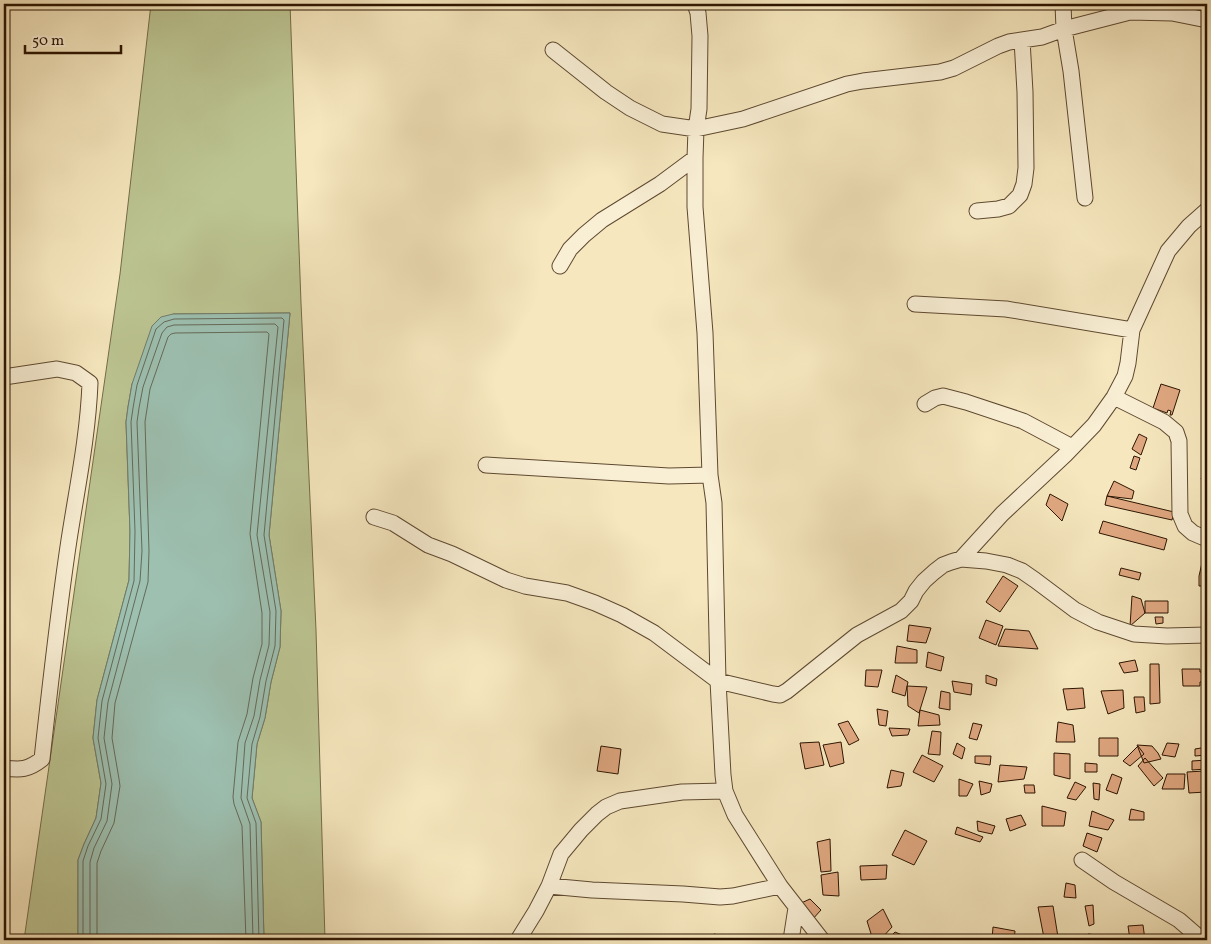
<svg xmlns="http://www.w3.org/2000/svg" width="1211" height="944" font-family="Vollkorn,serif">
  <style>
    .green { fill: #bcc592; stroke: #746c49 }
    .water { fill: #9dc0b1; stroke: #707b6a }
    .lines { fill: none; stroke-linecap: round; stroke-linejoin: round }
    .shore { stroke: #646a58; stroke-width: 1 }
    .building { fill: #e0a881; stroke: #2c1400 }
    .street-casing { stroke: #5e4930; stroke-width: 17 }
    .street { stroke: #f9efd5; stroke-width: 15 }
  </style>
  <rect width="100%" height="100%" fill="#f6e7be"/>
  <filter id="stains"><feTurbulence type="fractalNoise" baseFrequency=".004" numOctaves="4"/><feColorMatrix values="0 0 0 0 .2 0 0 0 0 .09 0 0 0 0 .02 0 0 0 .5 -.17"/></filter>
  <radialGradient id="worn" r=".72"><stop offset=".6" stop-color="#630" stop-opacity="0"/><stop offset="1" stop-color="#630" stop-opacity=".3"/></radialGradient>
  <!-- green -->
  <path class="green" d="M151,4h139l11,299 15,327 9,310h-61l-3,-118 -9,-24 5,-54 8,-26 6,-36 9,-35 1,-36 -12,-76 21,-222 -117,1 -41,70 -4,23 -2,15 4,109 -1,49 -32,120 -4,38 8,45 -5,35 -12,26 -6,16v80h-54l96,-666z"/>
  <!-- water -->
  <path class="water" d="M290,313l-21,222 12,76 -1,36 -9,35 -6,36 -8,26 -5,54 9,24 3,118h-186v-80l6,-16 12,-26 5,-35 -8,-45 4,-38 32,-120 1,-49 -4,-109 2,-15 4,-23 20,-58 9,-9 12,-3z"/>
  <g class="lines">
    <!-- shore -->
    <path class="shore" d="M83,940v-79l5,-15 13,-27 5,-35 -8,-46 4,-37 32,-120 1,-50 -4,-109 2,-14 4,-23 19,-56 8,-7 10,-3 108,-1 2,2 -20,215 12,76 -1,35 -9,35 -6,36 -8,27 -5,54 9,25 3,117
      M90,940v-78l4,-14 13,-27 5,-37 -8,-46 4,-36 32,-121 2,-30 -5,-129 2,-14 4,-21 19,-54 5,-6 7,-2 101,-1 3,3 -21,208 13,77 -1,33 -9,35 -6,36 -9,27 -4,55 9,26 3,116
      M97,940v-77l4,-12 13,-28 6,-37 -1,-7 -7,-41 3,-35 33,-121 1,-31 -4,-129 5,-33 18,-52 3,-3 4,-1 92,-1 2,2 -19,200 12,79v31l-9,34 -6,36 -9,28 -5,55 1,7 8,22 4,114"/>
  </g>
  <!-- building -->
  <path class="building" d="M1161,384l19,6 -8,25h-2l1,-4 -3,-1 -1,3 -14,-5z
    M1139,434l8,4 -6,17 -9,-6z
    M1134,456l6,2 -4,12 -6,-2z
    M1207,465v17l-2,-1 2,-3 -3,-1 -1,3 -2,-1z
    M1114,481l20,10 -2,8 -25,-3z
    M1050,494l18,10 -6,17 -16,-16z
    M1107,496l67,16 -2,8 -67,-15z
    M1103,521l64,18 -3,11 -65,-17z
    M1204,554h3v32h-8v-10z
    M1121,568l20,5 -2,7 -20,-5z
    M1003,576l15,10 -18,26 -14,-10z
    M1132,596l9,3 4,14 -15,13z
    M1145,601h23v12h-23z
    M1155,617h8v6l-7,1z
    M986,620l17,6 -7,19 -17,-7z
    M909,625l22,3 -5,15 -19,-2z
    M1005,629l24,2 9,18 -40,-3z
    M897,646l20,4v13h-22z
    M928,652l16,5 -3,14 -15,-4z
    M1135,660l3,11 -14,2 -5,-10z
    M1150,664h9l1,39 -10,1z
    M1182,669h18v3h7v3l-2,1v3h2v2l-7,1v4h-17z
    M866,670h16l-4,17 -13,-1z
    M896,675l12,7 -3,14 -13,-4z
    M986,675l11,4 -1,7 -10,-3z
    M952,681l20,3 -1,11 -17,-3z
    M907,686l20,1 -8,26 -11,-7z
    M1083,688l2,20 -18,2 -4,-21z
    M1123,690l1,18 -16,6 -7,-23z
    M941,691l9,2v17l-11,-2z
    M1134,697h10l1,14 -9,2z
    M877,709l11,2 -2,15 -7,-1z
    M920,710l19,5 1,10 -22,1z
    M848,721l11,19 -10,5 -11,-21z
    M1058,722l15,3 2,17h-19z
    M973,723l9,2 -5,15 -8,-2z
    M889,728l21,1 -2,6 -16,1z
    M932,731l9,1 -1,23 -12,-1z
    M1099,738h19v18h-19z
    M819,742l5,23 -19,4 -5,-26z
    M841,742l3,21 -14,4 -7,-22z
    M957,743l8,5 -3,11 -9,-5z
    M1167,743l12,1 -4,13 -13,-2z
    M1137,745l15,1 6,7 3,6 -17,4z
    M601,746l20,3 -3,25 -21,-3z
    M1138,746l6,8 -14,12 -7,-5z
    M1207,747v8l-12,1v-7z
    M1054,753l16,1v25l-16,-4z
    M922,755l21,11 -9,16 -21,-10z
    M975,756h16l-1,9 -15,-2z
    M1145,758l18,20 -9,8 -16,-20z
    M1207,760v9l-15,1v-9z
    M1085,763l12,1v8h-12z
    M1000,765l27,2 -3,12 -26,3z
    M891,770l13,3 -3,13 -14,2z
    M1205,771l1,21 -17,1 -2,-21z
    M1112,774l10,4 -5,16 -11,-4z
    M1167,774h18l-1,15h-22z
    M959,779l14,5 -6,12h-8z
    M979,781l13,3 -2,8 -9,3z
    M1075,782l11,5 -10,13 -9,-2z
    M1093,783l7,1 -1,16 -5,-1z
    M1024,785h10l1,8h-10z
    M1042,806l24,6 -2,14h-22z
    M1131,809l13,3v8h-15z
    M1092,811l22,9 -6,10 -19,-4z
    M1021,815l5,10 -16,6 -4,-12z
    M977,821l18,5 -3,8 -14,-3z
    M957,827l26,10 -3,5 -25,-8z
    M905,830l22,11 -13,24 -22,-10z
    M1087,833l15,5 -5,14 -14,-6z
    M830,839l1,32 -10,1 -4,-30z
    M887,865l-1,14 -25,1 -1,-14z
    M838,872l1,24 -16,-1 -2,-20z
    M1066,883l9,2 1,13 -12,-1z
    M1202,891h5l-1,14h-4z
    M810,899l11,11 -10,11 -12,-17z
    M1093,905l1,19 -5,2 -4,-20z
    M1053,906l5,31 -14,1 -6,-31z
    M883,909l9,18 -12,13h-7l-6,-19z
    M1143,925l2,15h-15l-2,-14z
    M993,927l22,4 -1,9h-22z
    M895,932l19,8h-27z
    M714,934l25,6h-27z
    M1088,934l19,2 -2,4h-13z
    M1081,935l2,5h-15l-1,-1z"/>
  <g class="lines">
    <defs>
      <path id="street" d="M695,4l3,9 2,23 -1,73 -3,20 -1,29v49l10,126 5,142 4,28 4,178 5,94 2,16 10,24 45,71 42,54
        M1063,4l1,25 7,42 14,127
        M553,50l53,42 24,16 32,16 34,5 47,-10 104,-35 16,-3 77,-9 14,-4 44,-22 11,-4 33,-5 22,-8 66,-17 42,1 35,7
        M977,211l21,-2 11,-3 11,-11 4,-11 2,-16 -1,-76 -3,-52
        M560,266l10,-17 14,-14 18,-15 58,-36 35,-26
        M915,304l91,5 126,21
        M4,377l53,-8 19,4 14,10c-2,53 -13,105 -21,157 -11,73 -19,146 -27,219 -14,11 -21,11 -38,9
        M1114,397l50,25 12,10 3,9 1,73 5,12 8,7 14,6
        M925,404l10,-6 8,-2 23,6 57,19 49,26
        M486,465l183,11 41,-1
        M374,517l19,6 35,22 24,9 54,26 19,6 42,7 28,10 27,12 32,18 64,48
        M961,559l41,-45 63,-59 29,-30 20,-28 11,-21 3,-13 4,-33 36,-79 21,-25 18,-16
        M718,681l55,13 7,1 7,-4 70,-56 44,-24 10,-10 5,-10 8,-10 10,-9 9,-7 8,-3 10,-3 25,2 21,4 15,6 13,9 40,30 23,12 36,12 33,2 40,-1
        M1082,860l32,22 65,38 23,20
        M549,886l43,4 91,4 37,3 13,-1 47,-10
        M518,940l18,-29 13,-25 12,-32 20,-24 16,-16 9,-7 14,-6 62,-9 43,-1
        M791,940l5,-32"/>
    </defs>
    <!-- street casing -->
    <use href="#street" class="street-casing"/>
    <!-- street -->
    <use href="#street" class="street"/>
  </g>
  <!-- margin -->
  <rect width="1211" height="944" fill="none" stroke="#f6e7be" stroke-width="20"/>
  <rect x="5" y="5" width="1201" height="934" fill="none" stroke="#2c1400" stroke-width="2.5"/>
  <rect x="10" y="10" width="1191" height="924" fill="none" stroke="#2c1400"/>
  <!-- scale -->
  <path d="M25 45v8h96v-8" fill="none" stroke="#2c1400" stroke-width="2.5"/>
  <text x="32" y="45" font-size="15" fill="#2c1400" stroke="#f9efd5" stroke-width="4" paint-order="stroke">50 m</text>
  <rect width="100%" height="100%" filter="url(#stains)"/>
  <rect width="100%" height="100%" fill="url(#worn)"/>
</svg>
